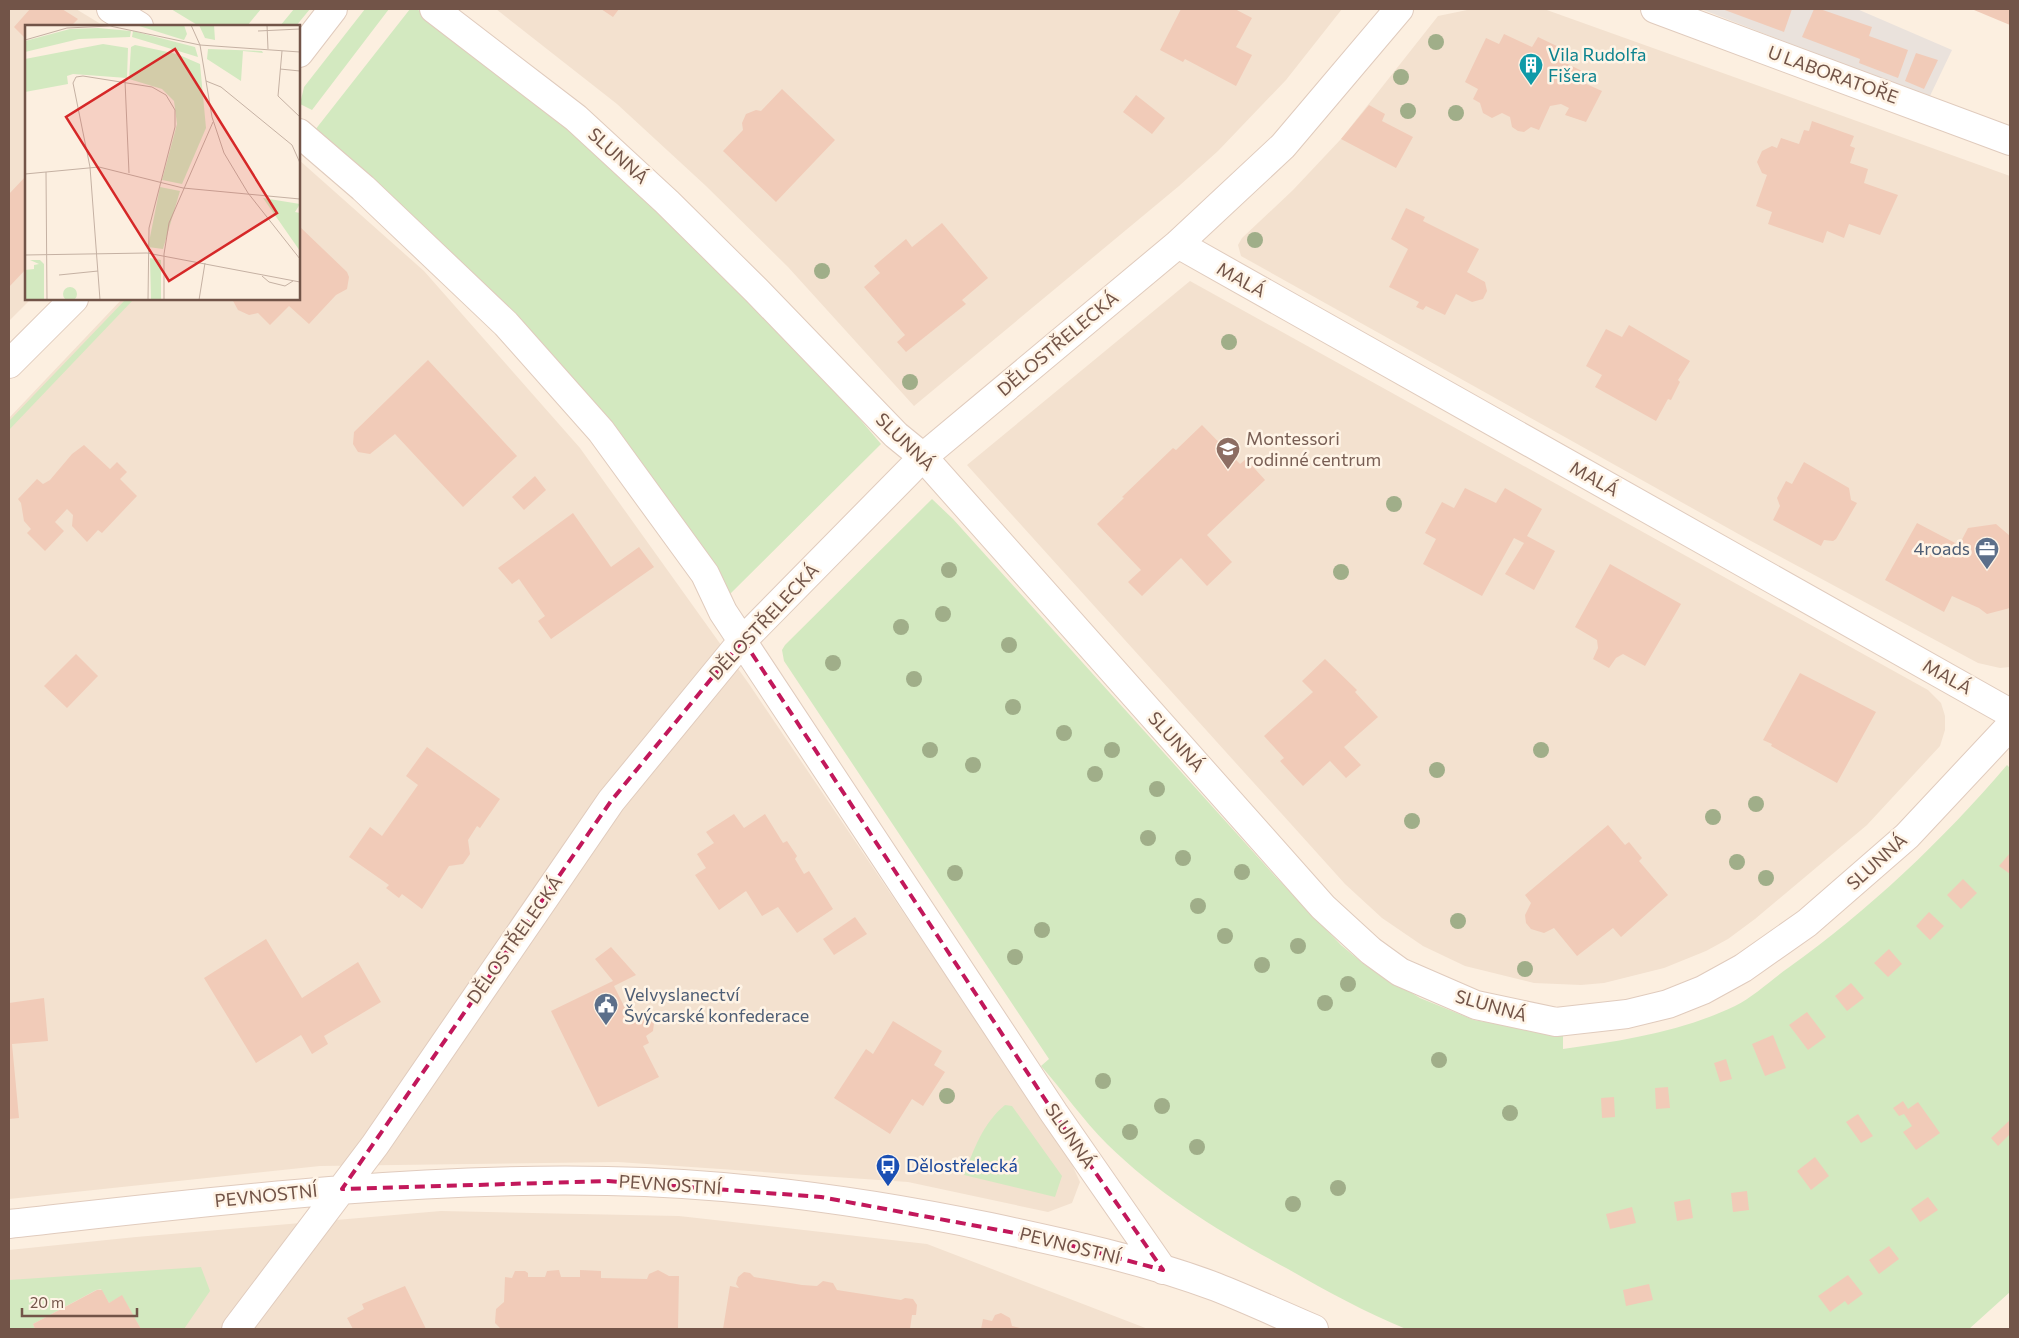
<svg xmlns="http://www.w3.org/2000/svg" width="2019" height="1338" font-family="Commissioner,sans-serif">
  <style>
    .residential { fill: #f3e1cf }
    .industrial { fill: #eae2dc }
    .green { fill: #d3e9c0 }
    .building { fill: #f1cbb8 }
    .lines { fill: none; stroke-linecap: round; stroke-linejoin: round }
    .minor-casing { stroke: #e0cbbd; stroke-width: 30 }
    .minor { stroke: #fff; stroke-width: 28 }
    .tree { fill: #a0ae89 }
    .marked { fill: none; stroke: #c2185b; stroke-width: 4; stroke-dasharray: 10 6; stroke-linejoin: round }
    .labels { text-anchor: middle; stroke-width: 5; stroke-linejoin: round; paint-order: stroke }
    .culture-label { font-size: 18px; fill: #0d838f; stroke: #fff4e6; text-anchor: start }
    .street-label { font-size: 18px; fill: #725448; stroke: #fff4e6 }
    .education-label { font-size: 18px; fill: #785e54; stroke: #fff4e6; text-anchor: start }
    .service-label { font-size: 18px; fill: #4e5e75; stroke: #fff4e6; text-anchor: end }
    .transit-label { font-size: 18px; fill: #164399; stroke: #fff4e6; text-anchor: start }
    .inset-road { fill: none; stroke: #c5b1a3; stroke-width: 1 }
    .view { fill: #d62828; fill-opacity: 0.15; stroke: #d62828; stroke-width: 2.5 }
    .inset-edge { fill: none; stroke: #725448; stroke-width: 2.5 }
  </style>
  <rect width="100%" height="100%" fill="#fcefe0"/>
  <!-- residential -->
  <path class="residential" d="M9,9h67l28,17h-78v273h5l-22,22z
    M496,9h846l-56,71 -68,71 -39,35 -265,220 -126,-139 -82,-81 -89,-82z
    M1472,9h72l466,167v491l-10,1 -22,-5 -227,-122 -510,-285 -3,-11 4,-7 51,-48 48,-51 97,-123z
    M299,160l125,111 156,177 169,236 320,474 11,24 -8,21 -24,9 -140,-30 -290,-20 -298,4 -311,33v-781l113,-119h177z
    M1190,281l738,409 13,13 4,13v14l-5,16 -73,79 -112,94 -27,20 -22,12 -42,17 -60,15 -23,2 -47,-2 -69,-17 -42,-20 -41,-28 -37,-34 -378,-419z
    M441,1211l238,5 248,28 221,85h-1139v-79l127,-13z"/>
  <!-- industrial -->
  <path class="industrial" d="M1701,9h156l95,41 -23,48z"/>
  <!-- green -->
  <path class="green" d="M171,9h90l-14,17h-48z
    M294,9h16l-14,17h-16z
    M365,9h24l-77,101 -12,-6 4,-17z
    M410,9h7l121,93 150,133 148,156 45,53 -152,151 -414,-465z
    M126,299h8l-125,131v-9z
    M932,499l21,20 322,357 66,69 24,20 55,33 54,22 89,15v14c58,-8 118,-17 172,-43 18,-9 36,-26 53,-38 81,-58 154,-127 219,-203l3,3v524l-41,37h-563c-41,-17 -80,-38 -118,-60 -65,-35 -128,-73 -181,-125 -24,-24 -44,-53 -66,-78l8,-7 -265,-398 -2,-11 3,-5z
    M1005,1105l7,1 50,70 -7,21 -91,-22c10,-26 19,-52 41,-70z
    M201,1267l9,24 -26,38h-43l-19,-33 -13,7 -8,-14 -5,1 -63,34 2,5h-26v-49z"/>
  <!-- building -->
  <path class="building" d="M30,9h32l16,10 -7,7h-45v13l-12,-12z
    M601,9h18l-6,8z
    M1181,9h54l17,9 -16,29 16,8 -16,31 -51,-27 -2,3 -23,-12z
    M1722,9h70l-8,23z
    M1814,9h6l52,18 -3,9 39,14 -10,28 -39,-15 1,-4 -58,-22z
    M1975,9h35v16l-36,-15z
    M1504,34l28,13 6,-10 27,13 -5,10 28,14 -4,9 18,8 -16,31 -21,-7 4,-7 -8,-4 -11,2 -11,24 -8,-3 -7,5 -6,-1 -6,-4 -2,-10 -8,-4 -10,5 -9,-5 -3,-10 -7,-4 5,-10 -13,-7 21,-44 13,6z
    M1916,53l22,7 -14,29 -19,-8z
    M782,89l53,51 -59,62 -53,-51 20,-21 -1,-7 4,-9 10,-4 5,1z
    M1136,95l29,23 -13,16 -29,-22z
    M1369,105l16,9 -3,7 31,16 -17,31 -55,-29z
    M1812,121l42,15 -4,10 5,2 -5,15 18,6 -4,14 34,12 -18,40 -31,-11 -5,14 -17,-7 -4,12 -55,-19 4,-12 -16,-6 11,-31 -5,-2 -5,-11 5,-11 10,-5 5,2 4,-10 18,6 5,-14 5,1z
    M26,176v93l-17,18v-93z
    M1406,208l19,9 -2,4 56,28 -12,23 18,10 2,9 -4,8 -11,3 -16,-8 -11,21 -19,-9 -3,4 -7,-3 3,-5 -30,-15 19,-38 -17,-10z
    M942,223l46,55 -26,22 4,4 -60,48 -9,-10 8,-7 -41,-48 16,-14 -6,-7 32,-27 6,8z
    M299,226l48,46 2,5 -2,12 -11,6 -27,29 -20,-18 -19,19 -12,-12 -9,2 -11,-5 -6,-11h67z
    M1629,325l61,36 -12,19 2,2 -9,18 -3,-1 -12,22 -61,-34 7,-12 -16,-9 20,-37 16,8z
    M428,360l89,96 -54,51 -68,-73 -25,20 -12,-2 -5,-8 1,-12z
    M1202,425l38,39 6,-5 19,21 -58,55 25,27 -25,24 -26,-28 -39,38 -14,-14 13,-12 -44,-46 27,-26 -2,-1 51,-49 3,2z
    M84,445l26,24 7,-7 10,10 -7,7 17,17 -35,37 -4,-3 -11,12 -15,-16 1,-11 -6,-6 -12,13 9,9 -19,20 -18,-18 4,-4 -7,-8 -3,-18 -3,-4 19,-20 6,5 7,-4 22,-26z
    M1804,462l45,26 2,12 6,3 -21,36 -3,2 -9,-1 -3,6 -48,-26 7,-14 -3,-8 9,-17 6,3z
    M535,476l11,14 -22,20 -12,-13z
    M1465,488l31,15 9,-15 37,21 -15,27 28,15 -21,39 -29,-16 19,-31 -10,-5 -32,58 -59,-32 13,-25 -11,-6 17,-31 12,6z
    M573,513l38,54 28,-20 15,20 -103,72 -13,-18 7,-5 -26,-37 -7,5 -14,-16z
    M1917,523l42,22 9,-17 28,-4 14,12v72l-23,6 -8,-6 -27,-12 -8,16 -59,-32z
    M1610,564l71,40 -36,62 -22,-12 -7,4 -7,10 -16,-9 5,-11 -1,-8 -22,-13z
    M76,654l22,22 -31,32 -23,-22z
    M1325,659l32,31 -2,2 23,25 -34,30 17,18 -15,13 -16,-17 -27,25 -23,-25 4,-3 -20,-22 49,-44 -11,-11z
    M1800,673l76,39 -39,71 -66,-37 1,-2 -9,-4z
    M427,747l73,52 -20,29 -3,-2 -9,14 2,14 -7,10 -14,2 -27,43 -20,-15 -3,4 -13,-10 3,-3 -40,-28 21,-30 12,9 36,-51 -12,-9z
    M734,814l10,14 21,-14 18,29 4,-2 10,15 -2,3 9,15 5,-3 24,38 -36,24 -19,-26 -16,9 -16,-25 -27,19 -24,-35 11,-7 -9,-14 17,-11 -8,-11z
    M1608,825l17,20 4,-3 13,16 -3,3 29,34 -47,42 -8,-9 -36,28 -23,-28 -10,5 -13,-4 -5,-6 -1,-8 6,-12 -6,-8z
    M2010,853v21l-11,-8z
    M1963,879l14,14 -16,16 -14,-14z
    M1929,912l15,14 -14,14 -14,-14z
    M855,917l12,17 -33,21 -11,-16z
    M266,939l36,59 56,-36 23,40 -57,34 4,8 -16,10 -11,-19 -45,28 -52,-85z
    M611,947l25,28 -22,11 13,26 5,-2 4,7 10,-2 8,8 -1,8 -7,5 3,7 -6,3 16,31 -61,30 -47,-96 62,-30 -18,-22z
    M1889,949l13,15 -14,13 -14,-14z
    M1851,983l13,15 -17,13 -12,-15z
    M44,998l4,43 -36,3 7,74 -10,1v-116z
    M1807,1012l19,25 -18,13 -19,-25z
    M893,1021l49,30 -8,14 11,7 -22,34 -11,-7 -22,35 -56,-36 32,-49 7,5z
    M1773,1035l13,33 -21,8 -13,-32z
    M1726,1059l6,20 -12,3 -6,-19z
    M1668,1087l2,21 -14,1 -1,-21z
    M1614,1097l1,20 -13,1 -1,-20z
    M1903,1101l5,8 10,-7 22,31 -24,17 -13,-18 9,-6 -8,-12 -5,2 -6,-8z
    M1858,1114l15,22 -12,7 -15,-21z
    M2010,1120v14l-12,12 -7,-8z
    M1815,1157l14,19 -18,14 -14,-19z
    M1747,1191l2,19 -16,2 -2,-19z
    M1928,1197l10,13 -18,12 -9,-13z
    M1690,1199l3,19 -16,3 -3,-19z
    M1632,1207l4,16 -26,6 -4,-15z
    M1889,1246l10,13 -20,15 -10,-14z
    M559,1270l2,7h19v-7l21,1v7l46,1 2,-5 9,-4 11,6h10l-1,53h-177l-6,-6 1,-14 8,-7 1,-25 7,1 3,-7h10l3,2v4h17l2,-6z
    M744,1272l6,1 4,4 48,8 15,1 6,-5 10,2 4,7 64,10 4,-2 8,1 4,6 -1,10h-4l-2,14h-187l7,-43 9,2 -3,-4 2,-7z
    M1848,1275l15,19 -15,11 -3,-4 -15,11 -12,-16z
    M1649,1284l4,16 -27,6 -3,-16z
    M405,1286l21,43h-73l-6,-11 17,-9 -2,-5z
    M97,1290h5l7,13 13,-8 19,34h-106l-2,-5z
    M1001,1313l9,5 2,8 12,3h-43l2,-10 9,2 3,-6z"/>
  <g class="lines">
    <defs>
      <path id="minor" d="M111,9l28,17
        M434,9l142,109 91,84 89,88 140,145 27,22 400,450 48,44 29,21 76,33 80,17 71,-8 41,-10 35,-14 40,-22 64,-45 100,-87 103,-110
        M1655,9l355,132
        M299,53l34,-44
        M299,133l64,55 143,136 95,107 104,143 18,38 331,501 109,157
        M1178,244l832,469
        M9,364l65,-65
        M9,1224c199,-22 397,-47 598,-43 129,2 257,20 383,46 75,16 154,33 226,60 33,13 65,28 98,42
        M236,1329l139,-184 236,-344 132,-161 180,-183 255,-213 105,-98 116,-137"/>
    </defs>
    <!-- minor casing -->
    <use href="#minor" class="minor-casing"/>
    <!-- minor -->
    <use href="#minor" class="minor"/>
  </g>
  <!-- trees -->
  <g class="tree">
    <circle cx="1436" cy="42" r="8"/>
    <circle cx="1401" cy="77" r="8"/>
    <circle cx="1408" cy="111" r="8"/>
    <circle cx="1456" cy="113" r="8"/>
    <circle cx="1255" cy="240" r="8"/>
    <circle cx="822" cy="271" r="8"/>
    <circle cx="1229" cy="342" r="8"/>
    <circle cx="910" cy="382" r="8"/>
    <circle cx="1394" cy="504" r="8"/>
    <circle cx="949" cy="570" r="8"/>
    <circle cx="1341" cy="572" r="8"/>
    <circle cx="943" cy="614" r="8"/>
    <circle cx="901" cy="627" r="8"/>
    <circle cx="1009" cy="645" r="8"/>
    <circle cx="833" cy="663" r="8"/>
    <circle cx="914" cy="679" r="8"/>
    <circle cx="1013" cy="707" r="8"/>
    <circle cx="1064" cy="733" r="8"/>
    <circle cx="930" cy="750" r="8"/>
    <circle cx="1112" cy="750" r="8"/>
    <circle cx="1541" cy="750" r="8"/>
    <circle cx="973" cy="765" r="8"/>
    <circle cx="1437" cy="770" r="8"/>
    <circle cx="1095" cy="774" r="8"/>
    <circle cx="1157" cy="789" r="8"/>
    <circle cx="1756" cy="804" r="8"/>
    <circle cx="1713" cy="817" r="8"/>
    <circle cx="1412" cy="821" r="8"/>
    <circle cx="1148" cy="838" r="8"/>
    <circle cx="1183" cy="858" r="8"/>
    <circle cx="1737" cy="862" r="8"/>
    <circle cx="1242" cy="872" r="8"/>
    <circle cx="955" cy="873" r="8"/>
    <circle cx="1766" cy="878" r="8"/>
    <circle cx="1198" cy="906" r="8"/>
    <circle cx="1458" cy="921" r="8"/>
    <circle cx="1042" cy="930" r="8"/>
    <circle cx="1225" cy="936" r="8"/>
    <circle cx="1298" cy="946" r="8"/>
    <circle cx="1015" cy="957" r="8"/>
    <circle cx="1262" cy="965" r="8"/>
    <circle cx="1525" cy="969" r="8"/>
    <circle cx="1348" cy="984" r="8"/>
    <circle cx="1325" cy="1003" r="8"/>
    <circle cx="1439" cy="1060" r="8"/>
    <circle cx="1103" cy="1081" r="8"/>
    <circle cx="947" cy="1096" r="8"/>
    <circle cx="1162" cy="1106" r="8"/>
    <circle cx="1510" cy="1113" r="8"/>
    <circle cx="1130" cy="1132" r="8"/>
    <circle cx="1197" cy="1147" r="8"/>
    <circle cx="1338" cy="1188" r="8"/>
    <circle cx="1293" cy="1204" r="8"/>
  </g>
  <!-- marked area -->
  <path class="marked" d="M743,640l311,473 109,157 -116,-31 -226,-42 -213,-16 -266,8 269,-388z"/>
  <!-- icons -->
  <defs>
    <symbol id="building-pin" viewBox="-11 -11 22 30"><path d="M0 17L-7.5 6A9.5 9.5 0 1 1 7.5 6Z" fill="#0f9aa8" stroke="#fff4e6"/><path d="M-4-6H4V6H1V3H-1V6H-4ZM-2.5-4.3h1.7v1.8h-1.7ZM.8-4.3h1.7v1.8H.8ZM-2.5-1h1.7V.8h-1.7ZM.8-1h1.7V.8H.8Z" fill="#fff"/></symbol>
    <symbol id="school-pin" viewBox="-11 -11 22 30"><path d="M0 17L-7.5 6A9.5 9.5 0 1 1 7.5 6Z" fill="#8d6e63" stroke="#fff4e6"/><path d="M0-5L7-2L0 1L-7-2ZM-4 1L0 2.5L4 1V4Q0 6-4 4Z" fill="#fff"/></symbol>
    <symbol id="office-pin" viewBox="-11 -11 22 30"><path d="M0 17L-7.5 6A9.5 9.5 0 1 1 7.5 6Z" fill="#5c6f8a" stroke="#fff4e6"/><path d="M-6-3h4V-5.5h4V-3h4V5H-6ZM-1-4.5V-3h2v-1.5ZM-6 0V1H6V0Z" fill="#fff"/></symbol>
    <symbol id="civic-pin" viewBox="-11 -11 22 30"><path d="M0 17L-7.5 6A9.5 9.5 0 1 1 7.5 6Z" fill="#5c6f8a" stroke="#fff4e6"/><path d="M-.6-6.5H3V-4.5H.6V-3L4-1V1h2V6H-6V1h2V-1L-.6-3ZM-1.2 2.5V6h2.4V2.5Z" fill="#fff"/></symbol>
    <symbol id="bus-pin" viewBox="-11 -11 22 30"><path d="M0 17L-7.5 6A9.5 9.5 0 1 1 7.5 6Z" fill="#1a4fb4" stroke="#fff4e6"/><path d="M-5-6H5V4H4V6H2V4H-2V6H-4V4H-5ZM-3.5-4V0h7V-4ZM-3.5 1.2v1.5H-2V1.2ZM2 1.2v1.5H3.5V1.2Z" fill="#fff"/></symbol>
  </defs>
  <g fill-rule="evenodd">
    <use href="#building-pin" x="1517" y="51" width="28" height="38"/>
    <use href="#school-pin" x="1214" y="435" width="28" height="38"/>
    <use href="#office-pin" x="1973" y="535" width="28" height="38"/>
    <use href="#civic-pin" x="592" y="991" width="28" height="38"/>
    <use href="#bus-pin" x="874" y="1152" width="28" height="38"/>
  </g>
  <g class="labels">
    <!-- culture labels -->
    <g class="culture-label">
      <text x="1548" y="61">Vila Rudolfa<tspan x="1548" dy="21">Fišera</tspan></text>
    </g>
    <!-- street labels -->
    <g class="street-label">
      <text transform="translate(1833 75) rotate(20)" y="6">U LABORATOŘE</text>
      <text transform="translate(618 156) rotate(42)" y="6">SLUNNÁ</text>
      <text transform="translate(1241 280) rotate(29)" y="6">MALÁ</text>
      <text transform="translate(1058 344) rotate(-40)" y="6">DĚLOSTŘELECKÁ</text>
      <text transform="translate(905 442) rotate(44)" y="6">SLUNNÁ</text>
      <text transform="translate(1594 479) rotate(29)" y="6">MALÁ</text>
      <text transform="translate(764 622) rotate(-47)" y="6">DĚLOSTŘELECKÁ</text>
      <text transform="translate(1947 677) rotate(29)" y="6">MALÁ</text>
      <text transform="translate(1176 742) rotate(48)" y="6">SLUNNÁ</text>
      <text transform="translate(1877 862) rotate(-42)" y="6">SLUNNÁ</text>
      <text transform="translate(515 940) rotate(-55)" y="6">DĚLOSTŘELECKÁ</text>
      <text transform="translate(1491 1006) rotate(16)" y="6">SLUNNÁ</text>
      <text transform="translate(1070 1136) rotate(56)" y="6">SLUNNÁ</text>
      <text transform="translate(670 1185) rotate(4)" y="6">PEVNOSTNÍ</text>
      <text transform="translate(266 1196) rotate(-6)" y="6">PEVNOSTNÍ</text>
      <text transform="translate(1070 1246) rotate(14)" y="6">PEVNOSTNÍ</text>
    </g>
    <!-- education labels -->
    <g class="education-label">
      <text x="1246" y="445">Montessori<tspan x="1246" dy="21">rodinné centrum</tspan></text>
    </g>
    <!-- service labels -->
    <g class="service-label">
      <text x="1970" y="555">4roads</text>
      <text x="624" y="1001" text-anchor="start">Velvyslanectví<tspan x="624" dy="21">Švýcarské konfederace</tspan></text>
    </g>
    <!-- transit labels -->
    <g class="transit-label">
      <text x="906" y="1172">Dělostřelecká</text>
    </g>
  </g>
  <!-- overview -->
  <g transform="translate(25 25)">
    <rect width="275" height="275" fill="#fcefe0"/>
    <path d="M111,0h48l3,9 -3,6zM174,0h15l1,15 -10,-2zM73,3l33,3 -1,6 -51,2 -54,13v-11l45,-12zM108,6l62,16 3,10 -66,-20zM78,19l25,4 -1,30 -54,-4 -6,2 1,8 -43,8v-33zM110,20l42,9 23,10 6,64 -24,56 -20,-4 15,-56 -3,-23 -12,-12 -33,-10 2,-32zM183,24l54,2 1,2 -20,-2 -2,30 -34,-22zM135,162l20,4 -17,58 -15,-2zM238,173l37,6 -5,8 5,1v38zM125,233l11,2v40h-10zM5,235h10l4,4v36h-19v-30l9,-1v-4l5,-1zM38 269a7 7 0 1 1 14 0a7 7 0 1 1-14 0Z" fill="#d3e9c0"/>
    <path class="inset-road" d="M166,0l9,20 12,72 12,36 24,40 52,66M242,0l1,24M233,6l42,-2M0,15l42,-12 43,-2 90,19 100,7M257,26l-4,45 22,21M255,44l20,2M100,56l4,92M181,56l15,6 71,58 8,18M21,147l1,128M0,149l74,-7 84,21 117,11M0,230l122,-2 153,29M34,250l39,-4M237,251l7,6 16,4 8,-5M75,275l-10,-133 -17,-84 3,-6 7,-1 69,11 14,8 9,15v17l-26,101 -1,72M139,275v-46l5,-31 44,-101M174,275l6,-37"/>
    <path class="view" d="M150,24l102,164 -108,68 -103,-164z"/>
    <rect width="275" height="275" class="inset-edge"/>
  </g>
  <!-- border -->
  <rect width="2019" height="1338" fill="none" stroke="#725448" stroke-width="20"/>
  <!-- scale -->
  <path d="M22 1308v8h115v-8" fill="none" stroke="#725448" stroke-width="2.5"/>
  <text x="30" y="1308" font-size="15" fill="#725448" stroke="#fff4e6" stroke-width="4" paint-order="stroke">20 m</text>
</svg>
